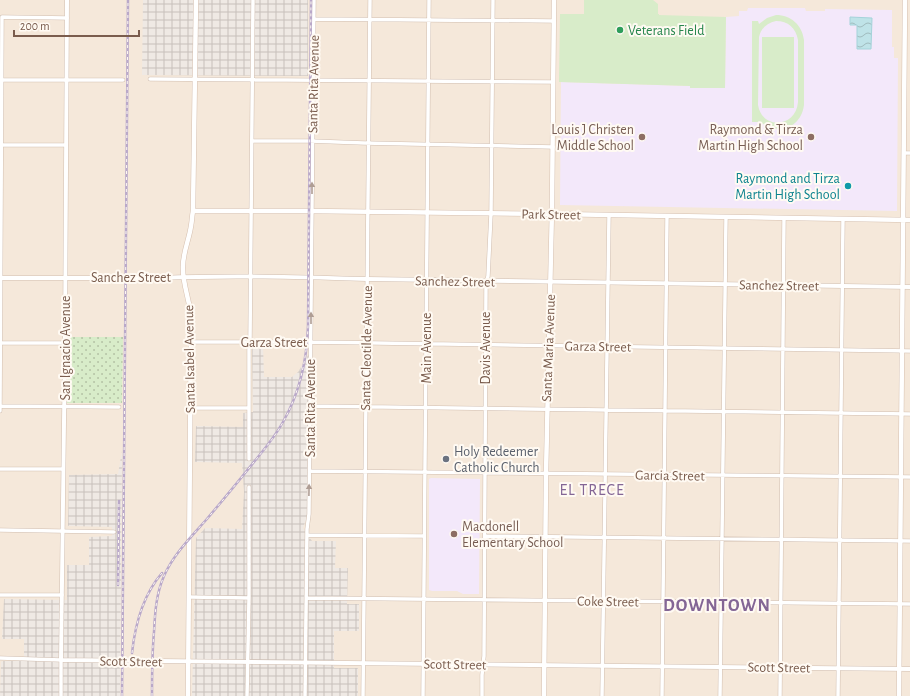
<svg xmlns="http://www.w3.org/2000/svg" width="910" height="696" font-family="'Alegreya Sans',sans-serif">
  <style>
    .residential { fill: #f5e8da }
    .industrial { fill: url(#industrial-grid) }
    .education { fill: #f3e8fa }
    .grass { fill: url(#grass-dots) }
    .pitch { fill: #d8ecc9; fill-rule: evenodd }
    .water { fill: url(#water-waves); stroke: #a5d3da }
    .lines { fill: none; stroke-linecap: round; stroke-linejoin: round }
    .minor-casing { stroke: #d1beb0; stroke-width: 4.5 }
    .tertiary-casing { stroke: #d1beb0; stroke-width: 5 }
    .secondary-casing { stroke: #d6c0b0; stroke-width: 5.5 }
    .minor { stroke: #fff; stroke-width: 3.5 }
    .tertiary { stroke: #fff; stroke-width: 4 }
    .secondary { stroke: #fff; stroke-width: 4.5 }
    .rail-casing { stroke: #b9a8c9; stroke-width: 2.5 }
    .rail { stroke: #fffaf3; stroke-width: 1; stroke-dasharray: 3; stroke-linecap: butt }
    .oneway { fill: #af9d94 }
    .leisure-dot { fill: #2e9e5b; stroke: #fffaf3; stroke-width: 1.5 }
    .education-dot { fill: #8d6e63; stroke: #fffaf3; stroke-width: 1.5 }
    .culture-dot { fill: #0f9aa8; stroke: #fffaf3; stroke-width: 1.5 }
    .worship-dot { fill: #6b7280; stroke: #fffaf3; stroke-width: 1.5 }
    .labels { text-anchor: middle; stroke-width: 4; stroke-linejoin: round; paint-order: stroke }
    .leisure-label { font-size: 14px; fill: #27864d; stroke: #fffaf3; text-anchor: start }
    .street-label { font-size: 14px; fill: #7a5c4d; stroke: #fffaf3 }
    .education-label { font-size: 14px; fill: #785e54; stroke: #fffaf3; text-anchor: end }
    .culture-label { font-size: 14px; fill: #0d838f; stroke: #fffaf3; text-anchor: end }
    .worship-label { font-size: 14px; fill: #5b616d; stroke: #fffaf3; text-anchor: start }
    .quarter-label { font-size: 16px; letter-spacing: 1px; fill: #846695; stroke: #fffaf3 }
    .district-label { font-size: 18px; font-weight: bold; letter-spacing: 1px; fill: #846695; stroke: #fffaf3 }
  </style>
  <defs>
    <pattern id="industrial-grid" width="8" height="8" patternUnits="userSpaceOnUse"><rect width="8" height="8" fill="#efe9e4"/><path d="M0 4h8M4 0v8" fill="none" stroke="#c7c0bb"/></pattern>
    <pattern id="grass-dots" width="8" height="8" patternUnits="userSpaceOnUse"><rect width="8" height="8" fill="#d8ecc9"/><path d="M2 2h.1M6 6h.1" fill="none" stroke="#b4c2a5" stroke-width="1.8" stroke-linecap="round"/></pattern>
    <pattern id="water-waves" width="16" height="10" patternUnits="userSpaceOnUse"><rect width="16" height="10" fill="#bfe3e8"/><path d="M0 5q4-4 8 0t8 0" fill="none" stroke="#a0bbbe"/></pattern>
  </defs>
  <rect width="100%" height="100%" fill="#fdf6ec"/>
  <!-- residential -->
  <path class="residential" d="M0,0h910v696h-910z"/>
  <!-- industrial -->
  <path class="industrial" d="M143,0h165v76l-166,-1z
    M253,344h10l1,33h28l6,-5 11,-18 -1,160 -5,14 9,13h24l-1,27h13l-1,36h12v27h-25v37h24v28h-166l4,-158 9,-10 37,1 2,-37 -2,-29 -47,-1 1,-36 47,1v-14l10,-1 -1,-62z
    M122,451l-2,245h-120l1,-34 2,-1h21v-22h-22l2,-40 63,1v-35h22v-28l23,-1v-9l-44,-1 1,-51 49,-1z"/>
  <!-- education -->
  <path class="education" d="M748,8h57l1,3h19v-2l67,1v37h2v11h4l-1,153 -337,-6 1,-123 130,4v1l34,1 1,-71 13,-1v-5h8z
    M431,478l49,1 -1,115h-16l-6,-3h-25l-3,-1v-111z"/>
  <!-- grass -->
  <path class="grass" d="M69,337h54l-1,66h-55z"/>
  <!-- pitch -->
  <path class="pitch" d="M584,0h69l5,4v10h1v1l67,2 -1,71h-35v-2l-131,-4 1,-68h24z
    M776,15c15,0 26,10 28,25v65c-3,24 -28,31 -45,16l-1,1h-6v-101h6l1,3 8,-6zM776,21c12,0 20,7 22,19v62c-2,26 -36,28 -40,3l1,-68c2,-9 8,-14 17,-16z
    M762,37h32v71h-32z"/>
  <!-- water -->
  <path class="water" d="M850,17l22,1 -1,31h-14v-24h-7z"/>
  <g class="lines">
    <defs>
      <path id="minor" d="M2,17l65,1
        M314,19l240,2
        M150,79l403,3
        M0,80h123
        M252,141h58l54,2 189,4
        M0,145h66
        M904,153h6
        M191,342h119l600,9
        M0,343h65
        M0,406l119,1
        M310,406l600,8
        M190,408h59
        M0,411l2,-394
        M249,459v-111l1,-6 3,-342
        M0,469h63
        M310,471l600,6
        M0,530l114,2
        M307,535l117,1
        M485,536l425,5
        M0,595h62
        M189,597l60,1
        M307,598l603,6
        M0,658l61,2v36
        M247,696l2,-98v-111
        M305,696l2,-167 2,-15 5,-514
        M363,696l7,-696
        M423,696l6,-696
        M482,696v-21l2,-19 2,-371 2,-9 3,-62 2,-214
        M602,696l7,-481
        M662,696l5,-480
        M720,696l6,-479
        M780,696l4,-478
        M838,696l5,-477"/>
      <path id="tertiary" d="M67,0l-2,343 -4,317 849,9
        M0,278h161c68,-3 137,-1 206,1l543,8"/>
      <path id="secondary" d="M193,211h116l243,3 358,6
        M188,696l3,-378c-1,-18 -9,-35 -8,-52 0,-14 6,-26 8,-40 1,-5 1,-10 2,-15l3,-211
        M544,696l2,-222 6,-266 2,-208
        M899,696l6,-696"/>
    </defs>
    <!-- minor casing -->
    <use href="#minor" class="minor-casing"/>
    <!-- tertiary casing -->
    <use href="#tertiary" class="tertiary-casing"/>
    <!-- secondary casing -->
    <use href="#secondary" class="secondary-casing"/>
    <!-- minor -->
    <use href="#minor" class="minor"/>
    <!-- tertiary -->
    <use href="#tertiary" class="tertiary"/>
    <!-- secondary -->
    <use href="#secondary" class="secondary"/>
    <defs>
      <path id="rail" d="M118,585l1,-84
        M132,653c3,-28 11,-58 30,-80
        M122,696l6,-696
        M152,696c0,-21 0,-42 2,-64 1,-19 2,-38 10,-56 9,-21 27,-39 42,-56 18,-21 35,-42 52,-63 9,-11 18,-22 25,-35 16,-28 24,-63 25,-96l1,-115 2,-211"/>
    </defs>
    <!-- rail casing -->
    <use href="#rail" class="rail-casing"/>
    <!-- rail -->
    <use href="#rail" class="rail"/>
  </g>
  <!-- one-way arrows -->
  <defs><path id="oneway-solid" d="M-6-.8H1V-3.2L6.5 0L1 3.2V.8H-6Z"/></defs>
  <g class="oneway">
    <use href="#oneway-solid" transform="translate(312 188) rotate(-90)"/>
    <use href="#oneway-solid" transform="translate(311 318) rotate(-90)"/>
    <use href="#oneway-solid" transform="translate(309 490) rotate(-89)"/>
  </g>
  <!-- markers -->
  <circle class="leisure-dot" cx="620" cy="30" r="4"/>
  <g class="education-dot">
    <circle cx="642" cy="137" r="4"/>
    <circle cx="811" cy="137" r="4"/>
    <circle cx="454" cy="534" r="4"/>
  </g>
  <circle class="culture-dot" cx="848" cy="186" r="4"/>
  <circle class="worship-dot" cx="446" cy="459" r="4"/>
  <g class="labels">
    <!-- leisure labels -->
    <g class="leisure-label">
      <text x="628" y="35">Veterans Field</text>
    </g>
    <!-- street labels -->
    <g class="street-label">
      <text transform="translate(313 84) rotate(-89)" y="5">Santa Rita Avenue</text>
      <text transform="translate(551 214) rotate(1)" y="5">Park Street</text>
      <text x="131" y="282">Sanchez Street</text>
      <text transform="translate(455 281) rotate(1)" y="5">Sanchez Street</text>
      <text transform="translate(779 285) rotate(1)" y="5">Sanchez Street</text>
      <text x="274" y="347">Garza Street</text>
      <text transform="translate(598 346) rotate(1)" y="5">Garza Street</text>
      <text transform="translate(65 348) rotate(-90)" y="5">San Ignacio Avenue</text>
      <text transform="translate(366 348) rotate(-89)" y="5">Santa Cleotilde Avenue</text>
      <text transform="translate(426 348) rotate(-90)" y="5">Main Avenue</text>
      <text transform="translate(485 348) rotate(-90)" y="5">Davis Avenue</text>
      <text transform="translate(548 348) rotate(-88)" y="5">Santa Maria Avenue</text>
      <text transform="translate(189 359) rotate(-91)" y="5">Santa Isabel Avenue</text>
      <text transform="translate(310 408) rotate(-90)" y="5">Santa Rita Avenue</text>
      <text transform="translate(670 475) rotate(1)" y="5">Garcia Street</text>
      <text transform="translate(608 601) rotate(1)" y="5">Coke Street</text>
      <text transform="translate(131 661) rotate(1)" y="5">Scott Street</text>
      <text transform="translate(455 664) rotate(1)" y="5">Scott Street</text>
      <text transform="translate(779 667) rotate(1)" y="5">Scott Street</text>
    </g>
    <!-- education labels -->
    <g class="education-label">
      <text x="634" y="134">Louis J Christen<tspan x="634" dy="16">Middle School</tspan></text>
      <text x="803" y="134">Raymond &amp; Tirza<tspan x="803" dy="16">Martin High School</tspan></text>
      <text x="462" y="531" text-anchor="start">Macdonell<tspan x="462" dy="16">Elementary School</tspan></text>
    </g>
    <!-- culture labels -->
    <g class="culture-label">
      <text x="840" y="183">Raymond and Tirza<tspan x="840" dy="16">Martin High School</tspan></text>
    </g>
    <!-- worship labels -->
    <g class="worship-label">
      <text x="454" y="456">Holy Redeemer<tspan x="454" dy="16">Catholic Church</tspan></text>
    </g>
    <!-- quarter labels -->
    <g class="quarter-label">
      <text x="592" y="495">EL TRECE</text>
    </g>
    <!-- district labels -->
    <g class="district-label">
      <text x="717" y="611">DOWNTOWN</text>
    </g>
  </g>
  <!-- scale -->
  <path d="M14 30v6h125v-6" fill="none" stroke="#7a5c4d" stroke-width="2"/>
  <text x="20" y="30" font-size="12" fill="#7a5c4d" stroke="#fffaf3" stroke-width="3" paint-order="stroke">200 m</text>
</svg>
